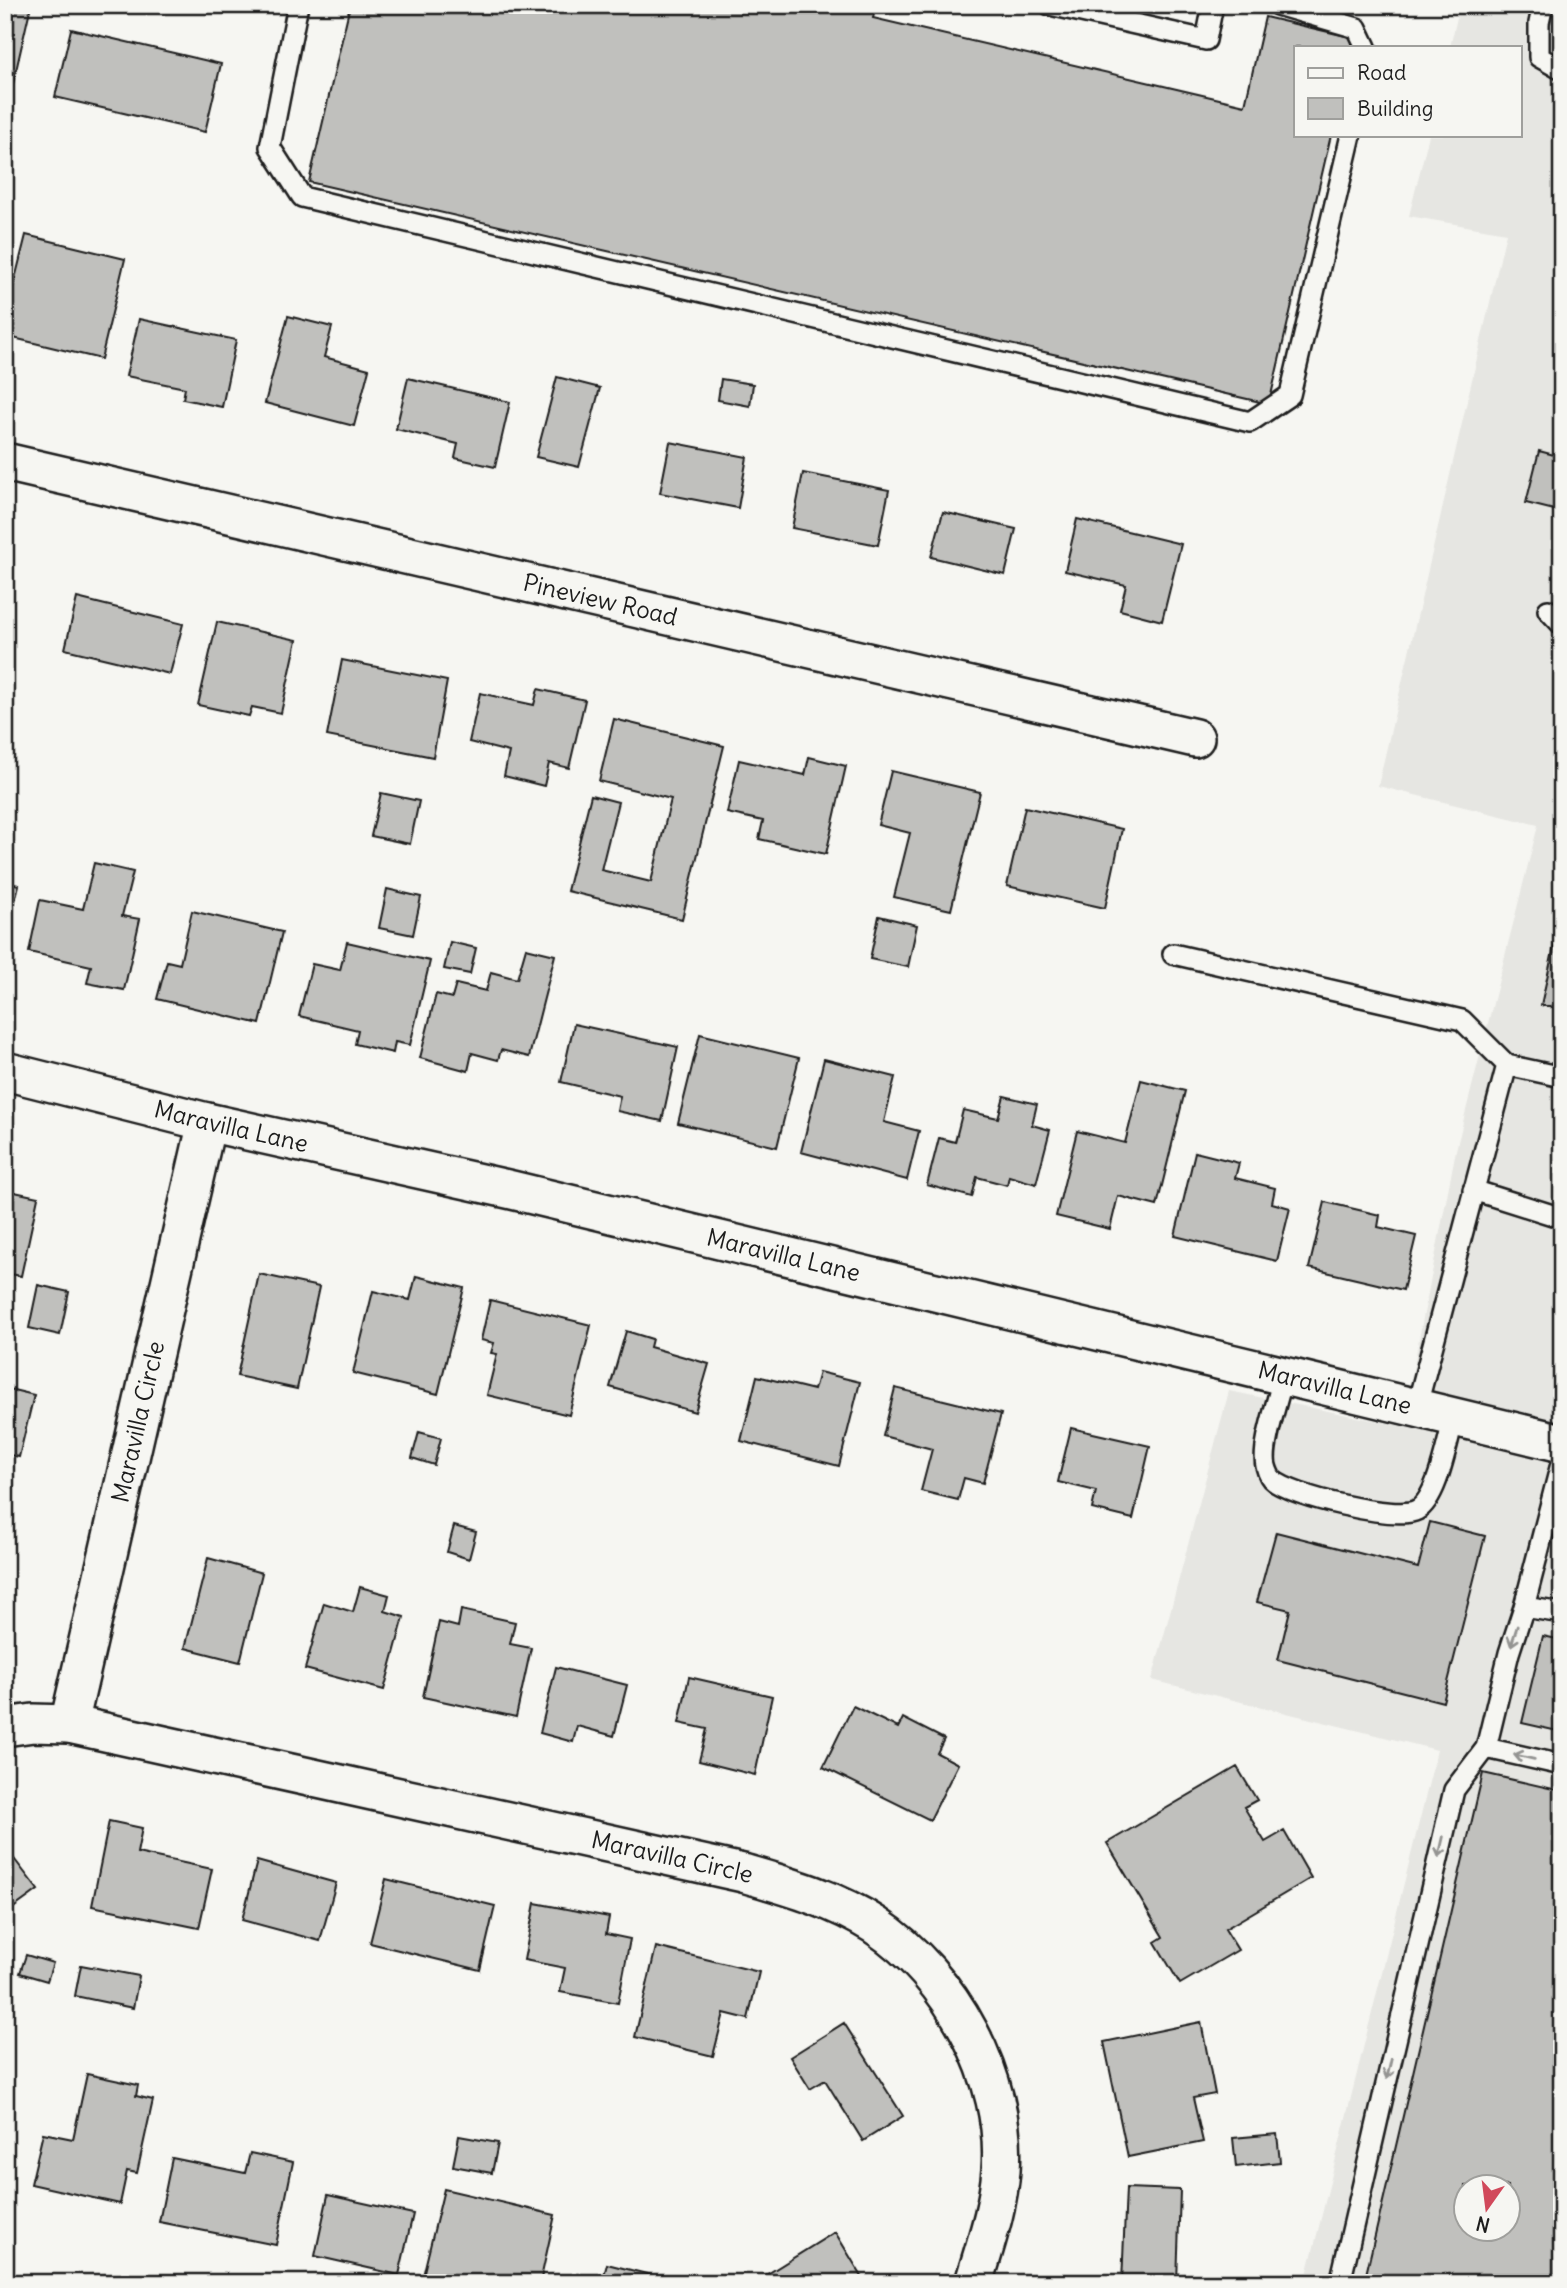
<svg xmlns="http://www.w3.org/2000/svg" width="1567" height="2288" font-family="Delius,sans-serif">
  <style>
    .built { fill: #e6e6e2; fill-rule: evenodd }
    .building { fill: #c0c0bd; stroke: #1c1c1c; stroke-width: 2; fill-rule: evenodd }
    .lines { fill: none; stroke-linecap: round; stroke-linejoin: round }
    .service-casing { stroke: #1c1c1c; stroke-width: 24 }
    .minor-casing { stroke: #1c1c1c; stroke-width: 42 }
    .service { stroke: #f6f6f2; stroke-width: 19 }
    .minor { stroke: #f6f6f2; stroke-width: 37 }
    .oneway { stroke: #949492 }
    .labels { text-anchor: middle; stroke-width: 5; stroke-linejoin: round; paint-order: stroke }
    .street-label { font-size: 24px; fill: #1c1c1c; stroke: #f6f6f2 }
  </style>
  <rect width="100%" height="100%" fill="#f6f6f2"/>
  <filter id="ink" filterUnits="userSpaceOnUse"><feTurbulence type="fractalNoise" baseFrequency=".0143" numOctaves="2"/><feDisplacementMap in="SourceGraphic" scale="14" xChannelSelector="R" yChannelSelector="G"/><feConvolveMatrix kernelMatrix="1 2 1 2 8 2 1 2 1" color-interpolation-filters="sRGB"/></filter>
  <g filter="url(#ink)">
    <!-- built -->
    <path class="built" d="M1460,5h102v2278h-257l132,-533 -285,-70 77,-289 173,35 54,-276 82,-325 -160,-39 128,-553 -97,-17 20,-81h91v-88h-70zM1466,2186h42v42h-42z"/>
    <!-- building -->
    <path class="building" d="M5,5h26l-19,83 -7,-2z
      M350,5h526l-3,13 372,87 20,-88 89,21 -3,9h-55v88h35l-62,269 -960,-222z
      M71,29l150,35 -16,68 -150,-35z
      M26,235l99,24 -24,100 -96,-23v-17z
      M288,316l44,11 -8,30 45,12 -15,57 -89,-23z
      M139,319l97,21 -14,67 -39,-8 2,-11 -59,-12z
      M557,377l43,11 -21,79 -43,-10z
      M408,378l102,24 -15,65 -40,-9 3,-14 -62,-15z
      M721,379l32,5 -3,22 -32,-6z
      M670,442l77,15 -9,51 -78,-15z
      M1539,451l23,6v55l-36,-9z
      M803,473l86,17 -11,55 -86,-17z
      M943,512l73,17 -11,46 -74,-18z
      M1077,519l104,25 -19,77 -42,-11 6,-25 -61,-14z
      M77,598l106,26 -13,50 -105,-25z
      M217,622l80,18 -16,73 -29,-6 -3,9 -51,-11z
      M342,660l105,21 -14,76 -106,-21z
      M538,689l47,11 -16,68 -20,-5 -5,23 -40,-10 5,-24 -40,-10 11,-49 54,12z
      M614,719l110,27 -42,173 -115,-28 24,-96 27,7 -17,68 50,12 20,-83 -72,-18z
      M809,757l37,9 -20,88 -67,-15 4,-18 -36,-8 12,-53 66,15z
      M891,771l89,21 -29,118 -57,-13 16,-64 -32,-8z
      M381,793l38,8 -9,43 -39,-8z
      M1025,807l97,22 -17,79 -98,-22z
      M94,863l39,9 -11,44 18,3 -16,71 -37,-7 4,-17 -62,-14 11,-52 43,9z
      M5,882l14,3 -14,57z
      M387,889l34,8 -8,38 -34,-7z
      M192,911l90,21 -22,92 -103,-25 10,-38 13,3z
      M1562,911v99l-21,-5z
      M879,916l38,9 -9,42 -38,-8z
      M347,942l83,19 -20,84 -15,-3 -2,11 -38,-9 3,-14 -59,-14 13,-52 28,6z
      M450,942l26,6 -6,26 -26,-5z
      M526,948l29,7 -26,102 -28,-7 -3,10 -26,-7 -4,18 -48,-13 16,-64 16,4 4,-14 30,7 5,-19 26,7z
      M574,1024l104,23 -16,74 -45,-10 3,-15 -59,-14z
      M700,1034l99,24 -22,89 -99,-24z
      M824,1059l71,18 -11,45 35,9 -12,49 -106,-28z
      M1141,1080l44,11 -28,115 -39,-10 -8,33 -54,-13 21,-85 48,12z
      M1004,1096l33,8 -5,21 18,5 -14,54 -27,-8 -2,9 -30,-8 -5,20 -45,-12 12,-47 16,4 8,-32 35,8z
      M1195,1152l44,11 -4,15 40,10 -3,15 18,5 -13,53 -102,-25z
      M5,1190l33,7 -17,79 -16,-3z
      M1325,1202l55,13 -2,12 38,9 -13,54 -94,-22z
      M259,1274l60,13 -22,102 -60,-13z
      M416,1276l48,12 -26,106 -85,-21 20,-82 37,9z
      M38,1285l31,7 -9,43 -31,-7z
      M490,1300l101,25 -22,90 -82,-20 10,-41 -6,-1 3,-10 -13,-3z
      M626,1331l26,8 -2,8 59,17 -14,48 -85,-25z
      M819,1372l41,10 -21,84 -98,-25 16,-65 57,14z
      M5,1388l29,7 -15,62 -14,-3z
      M895,1388l106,26 -18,69 -19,-5 -6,22 -37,-9 11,-42 -49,-13z
      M1071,1428l79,18 -17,73 -41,-10 4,-18 -38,-9z
      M419,1432l22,6 -7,27 -22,-7z
      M1430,1522l55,14 -42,166 -165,-42 12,-50 -33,-8 19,-70 142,36z
      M454,1526l22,6 -7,27 -22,-7z
      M208,1558l54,15 -22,89 -55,-14z
      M360,1587l29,8 -4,16 19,6 -20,73 -79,-21 19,-66 29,9z
      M461,1610l54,12 -5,22 21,4 -15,69 -93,-20 16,-75 19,5z
      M1543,1636l19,4v92l-40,-9z
      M556,1667l71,18 -13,51 -37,-10 -4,16 -33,-9z
      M689,1677l83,19 -17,79 -56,-14 8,-32 -28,-6z
      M853,1706l45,22 5,-10 41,21 -7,14 21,11 -28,56 -107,-53z
      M1237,1767l20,33 -13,7 21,35 19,-11 27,47 -86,51 13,21 -58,34 -25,-42 8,-5 -56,-94z
      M1483,1773l79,18v492h-198zM1466,2186h42v42h-42z
      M109,1821l33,7 -5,25 75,16 -13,59 -107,-22z
      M5,1847l33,43 -33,24z
      M257,1861l79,22 -16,58 -78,-21z
      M386,1879l109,27 -15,64 -110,-27z
      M535,1903l74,14 -3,17 24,5 -12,64 -58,-11 5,-24 -41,-8z
      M656,1947l103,25 -11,47 -24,-6 -11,43 -78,-19z
      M26,1955l27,8 -6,18 -27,-8z
      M81,1965l58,11 -6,32 -58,-12z
      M1201,2022l14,72 -22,4 10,44 -75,15 -24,-115z
      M844,2023l59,93 -40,25 -38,-61 -15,9 -20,-32z
      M87,2074l51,11 -2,11 17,4 -16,73 -10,-2 -7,33 -89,-20 12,-51 30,6z
      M1277,2134l3,28 -44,5 -3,-29z
      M459,2136l39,7 -6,30 -39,-7z
      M250,2153l43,9 -17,83 -117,-23 13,-64 73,15z
      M1126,2188l54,2 -3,93h-55z
      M444,2189l111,26 -15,68h-87l-30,-7z
      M328,2195l85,19 -14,61 -84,-19z
      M835,2232l29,48 -4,3h-107z
      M607,2264l72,18 -1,1h-76z"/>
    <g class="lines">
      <defs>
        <path id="service" d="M298,5l-28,142 32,50 948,225 40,-27 61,-260
          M1050,5l156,35 7,-35
          M1277,5l80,23 9,19
          M1543,5l-4,18v34l23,13
          M1548,610l14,15
          M1173,954l289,66 45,45 55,12
          M1473,1190l89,28
          M1283,1377c-4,21 -22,69 -17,89 1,4 4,12 7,14 17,16 123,41 144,30 21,-12 30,-69 37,-92
          M1416,1409l91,-344
          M1524,1607l38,-147
          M1486,1748l76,17
          M1340,2283l114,-493 32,-42 23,-95 15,-46 38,6"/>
        <g id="minor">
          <path id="s1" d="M5,462l1190,276"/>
          <path id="s2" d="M5,1071l202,51 305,68 1050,253"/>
          <path id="s3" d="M69,1724l138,-602"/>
          <path id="s4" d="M5,1727l28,-4 36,1 674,149c45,13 92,26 132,52 76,50 133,153 126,245 -3,39 -16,75 -27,113"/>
        </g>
      </defs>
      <!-- service casing -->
      <use href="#service" class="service-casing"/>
      <!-- minor casing -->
      <use href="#minor" class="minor-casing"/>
      <!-- service -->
      <use href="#service" class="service"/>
      <!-- minor -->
      <use href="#minor" class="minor"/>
    </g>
    <!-- one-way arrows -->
    <defs><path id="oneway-shaft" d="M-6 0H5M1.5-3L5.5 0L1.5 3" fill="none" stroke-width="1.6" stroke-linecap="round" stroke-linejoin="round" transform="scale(1.75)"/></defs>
    <g class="oneway">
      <use href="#oneway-shaft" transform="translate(1514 1636) rotate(108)"/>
      <use href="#oneway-shaft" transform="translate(1524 1757) rotate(-167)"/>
      <use href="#oneway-shaft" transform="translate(1441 1847) rotate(103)"/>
      <use href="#oneway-shaft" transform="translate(1389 2069) rotate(103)"/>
    </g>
  </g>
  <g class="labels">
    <!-- street labels -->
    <g class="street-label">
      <text dy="8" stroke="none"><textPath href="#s1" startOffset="611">Pineview Road</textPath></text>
      <text dy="8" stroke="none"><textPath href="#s2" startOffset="233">Maravilla Lane</textPath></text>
      <text dy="8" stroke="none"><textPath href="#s2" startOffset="800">Maravilla Lane</textPath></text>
      <text dy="8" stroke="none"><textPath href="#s2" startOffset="1367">Maravilla Lane</textPath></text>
      <text dy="8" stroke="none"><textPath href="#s3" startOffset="310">Maravilla Circle</textPath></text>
      <text dy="8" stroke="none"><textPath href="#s4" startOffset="682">Maravilla Circle</textPath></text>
    </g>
  </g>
  <!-- margin -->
  <rect width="1567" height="2288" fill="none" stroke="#f6f6f2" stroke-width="28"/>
  <rect x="14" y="14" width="1539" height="2260" fill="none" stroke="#1c1c1c" stroke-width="2.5" filter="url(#ink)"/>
  <!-- legend -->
  <rect x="1294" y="46" width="228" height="91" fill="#f6f6f2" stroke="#9f9f9c" stroke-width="2"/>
  <rect x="1308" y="68" width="35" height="10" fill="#f6f6f2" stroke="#9f9f9c" stroke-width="2"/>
  <text x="1357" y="80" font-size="21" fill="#1c1c1c">Road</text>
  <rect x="1308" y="98" width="35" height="21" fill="#c0c0bd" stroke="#9f9f9c" stroke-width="2"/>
  <text x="1357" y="116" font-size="21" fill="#1c1c1c">Building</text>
  <!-- north arrow -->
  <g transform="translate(1487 2208) rotate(194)"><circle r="33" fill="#f6f6f2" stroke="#9f9f9c" stroke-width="2"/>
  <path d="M0-5L12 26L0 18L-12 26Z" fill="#d1495b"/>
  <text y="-10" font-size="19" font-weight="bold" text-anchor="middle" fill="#1c1c1c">N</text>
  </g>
</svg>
